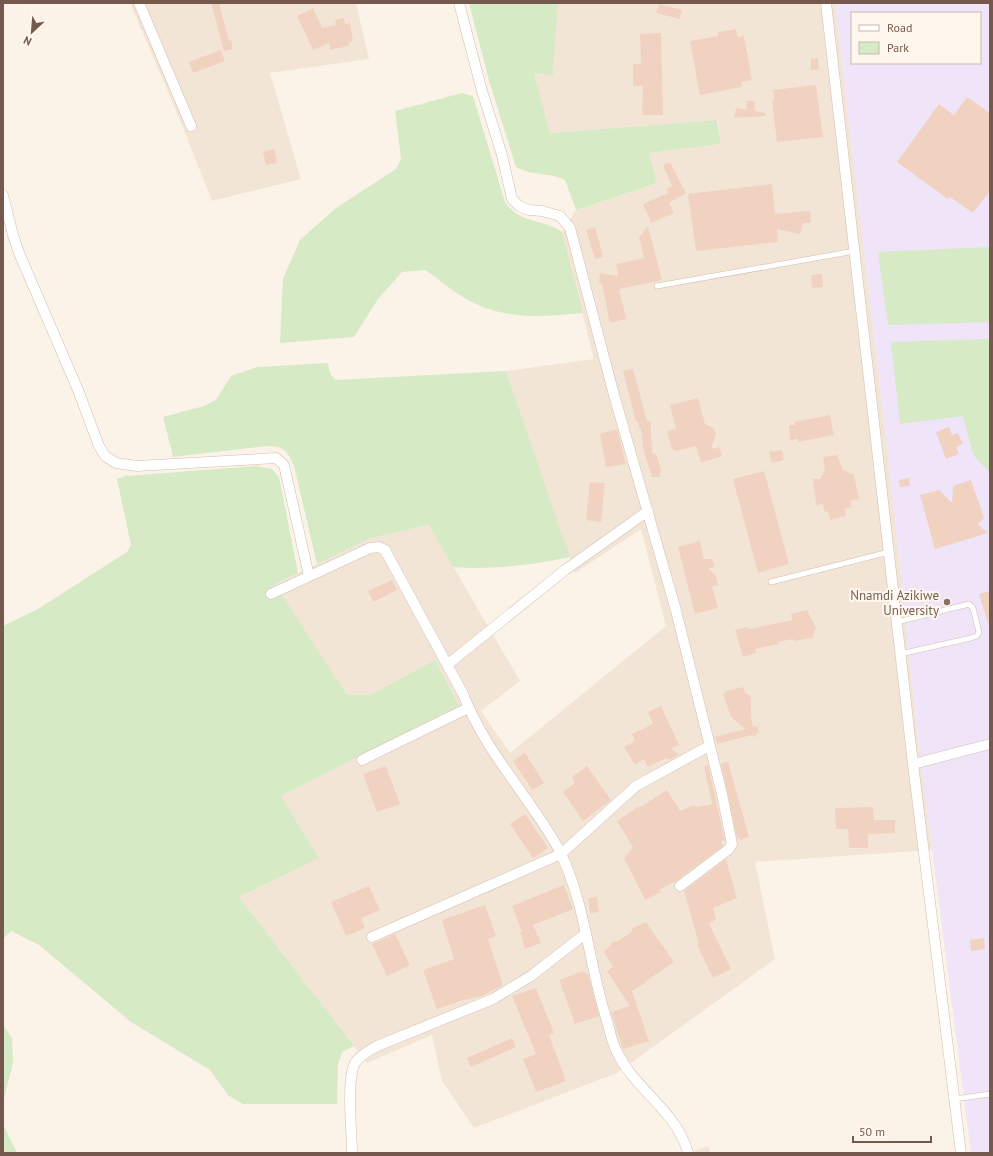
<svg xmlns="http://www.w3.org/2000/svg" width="993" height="1156" font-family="'PT Sans',sans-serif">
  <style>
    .residential { fill: #f3e5d6 }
    .education { fill: #f0e4f8; fill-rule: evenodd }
    .green { fill: #d6eac6 }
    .building { fill: #f1d2c0 }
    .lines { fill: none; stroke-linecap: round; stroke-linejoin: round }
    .service-casing { stroke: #d0bdb0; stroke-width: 6 }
    .minor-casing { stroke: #d0bdb0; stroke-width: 11 }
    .service { stroke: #fff; stroke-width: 5 }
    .minor { stroke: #fff; stroke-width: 10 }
    .education-dot { fill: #8d6e63; stroke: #fef7ee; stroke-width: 1.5 }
    .labels { text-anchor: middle; stroke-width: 4; stroke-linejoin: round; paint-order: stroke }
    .education-label { font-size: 13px; fill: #785e54; stroke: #fef7ee; text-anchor: end }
  </style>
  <rect width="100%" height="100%" fill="#fcf3e8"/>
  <!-- residential -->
  <path class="residential" d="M130,3h226l13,56 -99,14 31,106 -89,22 -35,-88z
    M558,3h277l54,462 29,274 14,111 -177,12 20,97 -158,114 -143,55 -32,-47 -10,-46 -65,28 -128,-166 80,-39 -38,-62 178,-90 -24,-46 -65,35 -23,1 -72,-112 96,-46 58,-13 91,156 -39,30 29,42 156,-127 -25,-97 -66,44 -69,-202 88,-12 -32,-127 14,-22 81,-27 -8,-30 72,-9 -3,-24 -168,13 -16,-60 19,2z
    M708,1146l3,7h-21z"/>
  <!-- education -->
  <path class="education" d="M835,3h155v1150h-19l-53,-414 -29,-274zM852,13h128v50h-128z"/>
  <!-- green -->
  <path class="green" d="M469,3h89l-5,73 -19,-3 16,60 167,-13 4,24 -72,9 8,30 -81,27 -11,-30c-16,-8 -34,-4 -49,-13l-26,-83z
    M462,93l11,3 32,106c15,23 37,16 57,30l21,81c-41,4 -78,7 -115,-13 -15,-8 -29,-21 -43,-30l-23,2 -24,27 -24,38 -74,6 3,-64 17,-39 36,-32 60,-39 5,-10 -6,-48z
    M990,247v75l-102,3 -10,-73z
    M990,339v134l-16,-17 -11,-40 -63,8 -9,-82z
    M328,363l2,11 6,6 170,-9 64,186c-38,8 -79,13 -117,10l-24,-42 -58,13 -54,26 -23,-98c-7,-16 -9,-19 -27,-20l-94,11 -10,-40 41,-11 12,-6 15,-24 26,-9z
    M256,466l16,3 7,8 19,96 -23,11 72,111h23l65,-35 24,46 -178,90 38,62 -80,39 115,149 -12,6 -4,13 -1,39h-94l-15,-9 -18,-25 -79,-48 -92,-77 -28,-14 -8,8v-313l35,-17 89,-57 4,-7 -14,-66 8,-3z
    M3,1025l9,13 1,25 -10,39z
    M3,1119v5l14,29h-14z"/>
  <!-- building -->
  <path class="building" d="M211,3h8l10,38 2,-1 2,9 -9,2z
    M659,4l23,6 -2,9 -24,-6z
    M313,8l9,20 14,-3 -1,-5 9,-2 1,6 5,-1 3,18 -4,1v4l-19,4 -1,-7 -16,7 -16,-34z
    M736,29l2,8 6,-1 8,44 -11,2 1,5 -42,8 -10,-54 28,-5v-4z
    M661,33l2,82h-21l1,-29h-10v-22h8l-1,-30z
    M221,50l4,11 -32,12 -4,-11z
    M818,58l1,12h-8v-11z
    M816,85l7,52 -46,5 -5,-41h2l-1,-11z
    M967,97l23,16v78l-17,22 -23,-16 -2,2 -51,-37 42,-58 15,11z
    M746,101h8l1,10 11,2 -1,3 -31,2 2,-10 11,2z
    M274,149l3,14 -11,2 -3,-13z
    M670,162l16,31 -17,10 5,10 -23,10 -8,-19 25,-11 -2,-4 6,-3 -9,-21z
    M772,184l3,30 35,-3 1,12h-8l-3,11 -23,-5 1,13 -82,9 -8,-57z
    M648,226l14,54 -43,9 7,30 -16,4 -8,-39 -3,-1 1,-10 18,3 -2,-12 28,-6 -5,-21z
    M595,227l8,30 -8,2 -9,-29z
    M822,274l1,13 -11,1 -1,-13z
    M633,369l14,52h3l3,33h3l5,15 -1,8h-8l-9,-29 -2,-20h-2l-1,-7 -2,1 -13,-51z
    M698,398l7,26 8,4 3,6 -5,15 8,-2 3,9 -21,7 -5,-17 -20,5 -4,-2 -5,-18 9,-2 -6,-24z
    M830,415l4,20 -36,7v-3l-8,1 -1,-15h6l-1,-3z
    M949,427l3,8 6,-2 5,11 -7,3 3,7 -13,5 -10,-27z
    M617,429l9,35 -20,3 -6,-33z
    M782,450l2,10 -12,3 -3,-11z
    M837,455l6,15 11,5 5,24 -9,2 1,6 -6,2 1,7 -16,4 -2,-8 -4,-1 -1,-7 -7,1 -3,-26h7l5,-9 -2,-13z
    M764,471l25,93 -31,9 -25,-94z
    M909,478l1,8 -10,1 -1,-7z
    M971,480l13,38 -6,6 10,9 -53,16 -15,-54 19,-5 13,13 1,-17z
    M590,482l15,1 -4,39 -15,-2z
    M700,541l4,18h8l3,8 -6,1 7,9 2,8 -6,1 6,22 -23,6 -17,-67z
    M392,580l5,10 -24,12 -5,-11z
    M990,591v32h-2l-9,-29z
    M807,610l9,18 -4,10 -18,3 -1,-2 -15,3v2l-23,5 1,4 -13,4 -8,-27 12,-3 3,2 42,-9 -1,-6z
    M743,687l3,7 3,1 2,3v20l2,9 4,-1 2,7 -4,1 1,4 -4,-3 -35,9 -2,-7 30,-8 -14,-12 -8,-22 3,-4z
    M661,706l18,39 -8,3 8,7 -10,5 -3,-2 -18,9 -4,-8 -9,6 -11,-18 11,-6 -3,-7 21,-10 -5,-12z
    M525,753l19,30 -12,7 -19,-29z
    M728,762l21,75 -9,3 -1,-3 -2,1 -16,-75z
    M708,765l17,76h-3l1,5 -47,35 -17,9 2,2 -16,8 -21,-42 9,-11 -16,-26 19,-13 6,-2 25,-16 13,21 14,-6 3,2 15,-3 -8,-38z
    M386,766l14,38 -23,8 -14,-38z
    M587,766l24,34 -28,21 -20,-29 12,-9 -3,-6z
    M873,807l1,13h21v13l-27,1v14h-19l-1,-19h-12l-1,-21z
    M525,814l23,34 -15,10 -23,-34z
    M726,859l11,39 -24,10 3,11 -7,5 22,45 -18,9 -16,-33 2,-1 -15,-53z
    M564,885l9,24 -40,16 8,18 -16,6 -5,-17h2l-10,-26z
    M369,886l11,24 -19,8 4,10 -19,8 -15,-34z
    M597,897l2,15 -9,1 -2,-15z
    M485,905l11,31 -8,3 15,46 -21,11 -22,5 -23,8 -14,-39 31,-11 -12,-39z
    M646,922l28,40 -28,19 1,1 -15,9 17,50 -26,8 -12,-37 19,-6 -23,-35 6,-4 -9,-15 9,-10 5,-1 15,-10 -2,-2z
    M395,934l15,31 -23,11 -15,-32z
    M984,938l1,11 -14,2 -1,-11z
    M584,971l2,3h2l11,42 -24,8 -16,-44z
    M536,988l18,45 -5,2 17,46 -30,11 -13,-33 13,-5 -24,-58z
    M512,1038l4,9 -45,20 -4,-9z"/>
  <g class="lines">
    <defs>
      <path id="service" d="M657,286l198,-35
        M771,582l118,-30
        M897,622l72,-18 4,4 6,24 -2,4 -6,2 -71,16
        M954,1099l36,-5"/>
      <path id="minor" d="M139,3l52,123
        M459,3l23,88 20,64 10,44 7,7 10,4 13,1 18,5 10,12 44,167 61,212 47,187 10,50 -3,5 -49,37
        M826,3l87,761 48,389
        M3,195l10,40 6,18 59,137 21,56 6,10 11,7 21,3 139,-8 8,7 25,111
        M271,594l99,-46 9,-1 6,3 78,144c15,39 40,72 64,106 12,18 25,35 34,54 25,52 28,112 46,167 3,10 5,22 10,31 18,38 60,59 71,101
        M447,665l118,-95 83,-59
        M362,760l106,-52
        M913,764l77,-20
        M372,937l189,-83 75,-68 73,-40
        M352,1153c0,-21 -6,-73 3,-90 5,-8 15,-13 22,-17l116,-47 38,-23 54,-42"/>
    </defs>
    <!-- service casing -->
    <use href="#service" class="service-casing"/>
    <!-- minor casing -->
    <use href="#minor" class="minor-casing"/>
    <!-- service -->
    <use href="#service" class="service"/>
    <!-- minor -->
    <use href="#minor" class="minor"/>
  </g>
  <!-- markers -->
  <circle class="education-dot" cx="947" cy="602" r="4"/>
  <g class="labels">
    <!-- education labels -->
    <g class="education-label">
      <text x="939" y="600">Nnamdi Azikiwe<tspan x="939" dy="15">University</tspan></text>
    </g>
  </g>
  <!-- border -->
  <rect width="993" height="1156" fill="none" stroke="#75594c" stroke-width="8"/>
  <!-- legend -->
  <rect x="851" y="12" width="130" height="52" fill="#fef7ee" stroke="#c7b8ad"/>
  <rect x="859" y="25" width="20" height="6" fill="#ffffff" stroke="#c7b8ad"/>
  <text x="887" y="32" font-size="12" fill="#75594c">Road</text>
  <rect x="859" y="42" width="20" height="12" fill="#d6eac6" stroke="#c7b8ad"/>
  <text x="887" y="52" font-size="12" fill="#75594c">Park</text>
  <!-- north arrow -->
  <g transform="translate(32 32) rotate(206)" stroke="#fef7ee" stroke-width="3" paint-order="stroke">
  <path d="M0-3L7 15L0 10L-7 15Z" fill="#75594c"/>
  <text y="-6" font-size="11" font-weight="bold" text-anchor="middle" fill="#75594c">N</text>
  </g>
  <!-- scale -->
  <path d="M853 1136v6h78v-6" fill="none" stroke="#75594c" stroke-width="2"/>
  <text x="859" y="1136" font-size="12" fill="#75594c" stroke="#fef7ee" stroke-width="3" paint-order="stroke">50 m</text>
</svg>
